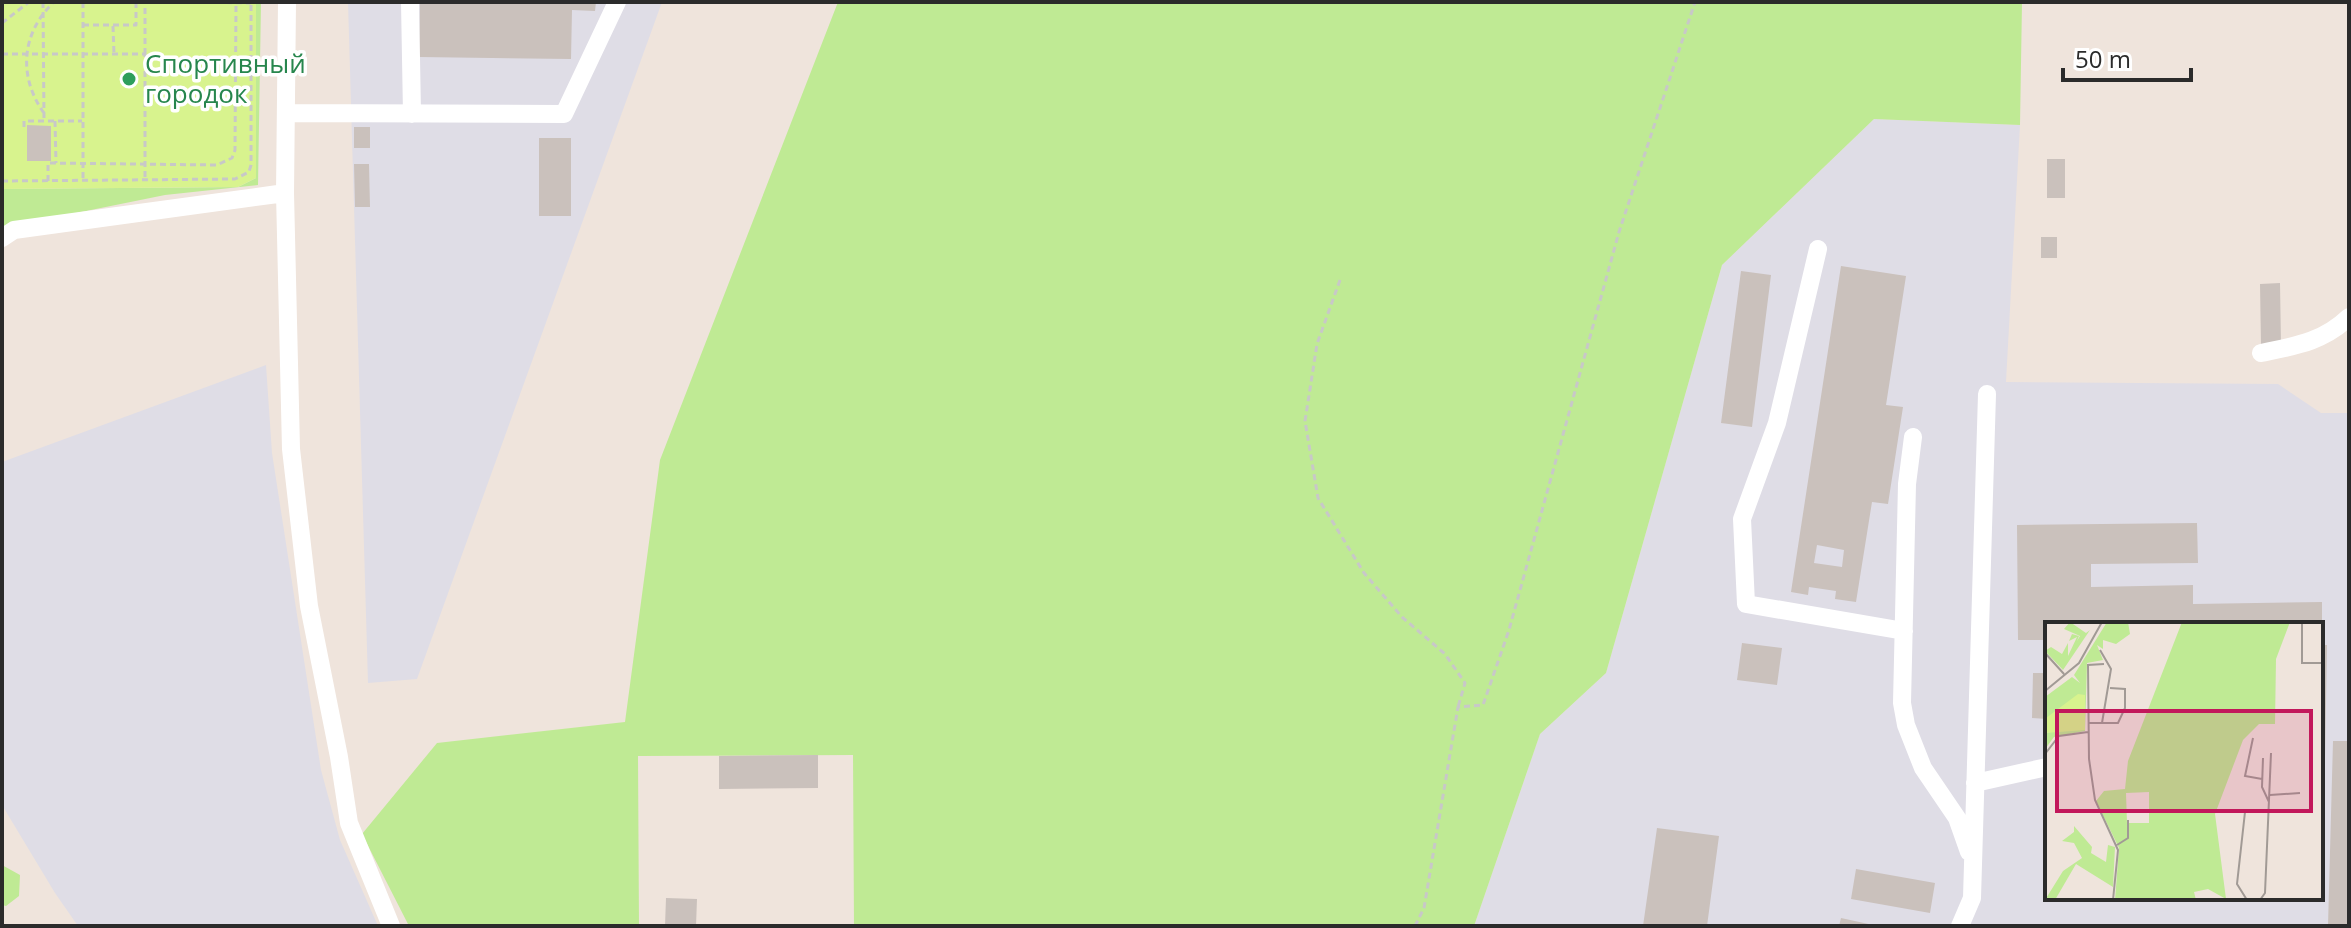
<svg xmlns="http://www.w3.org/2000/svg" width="2351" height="928" font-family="'Open Sans',sans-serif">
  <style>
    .industrial { fill: #dfdde6; fill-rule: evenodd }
    .green { fill: #bfea94 }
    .pitch { fill: #d8f38e }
    .building { fill: #cac1bc; fill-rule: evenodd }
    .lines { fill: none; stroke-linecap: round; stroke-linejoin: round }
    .path { stroke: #c8c8c8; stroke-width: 3; stroke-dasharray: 6 4; stroke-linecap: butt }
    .minor { stroke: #fff; stroke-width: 18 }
    .leisure-dot { fill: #2e9e5b; stroke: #fff; stroke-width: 3 }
    .labels { text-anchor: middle; stroke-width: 7; stroke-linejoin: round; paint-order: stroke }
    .leisure-label { font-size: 26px; fill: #27864d; stroke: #fff; text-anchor: start }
    .inset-road { fill: none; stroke: #a19a95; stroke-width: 2 }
    .view { fill: #c2185b; fill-opacity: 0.15; stroke: #c2185b; stroke-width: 4 }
    .inset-edge { fill: none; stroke: #2b2b2b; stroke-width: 4 }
  </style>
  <rect width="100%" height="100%" fill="#efe4dc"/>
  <!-- industrial -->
  <path class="industrial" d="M348,2h314l-245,677 -49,4z
    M1874,119l146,6 -14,257 272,2 43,29h28v513h-875l66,-192 66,-61 116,-408zM2047,624h274v274h-274z
    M266,365l6,88 49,317 19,70 38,86h-300l-23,-33 -53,-88v-343z"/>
  <!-- green -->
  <path class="green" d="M254,2h7l-3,183 -93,10 -163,33v-39l236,-2 18,-9z
    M838,2h1184l-2,123 -146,-6 -152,146 -116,408 -66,61 -66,192h-620l-1,-171 -215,1 1,170h-230l-47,-92 75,-91 188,-21 35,-262z
    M2,865l18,10 -1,21 -13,10 -4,-1z"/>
  <!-- pitch -->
  <path class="pitch" d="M2,2h254v176l-18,9 -236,2z"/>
  <!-- building -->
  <path class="building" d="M420,2h176l-1,9 -23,-1 -1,49 -152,-2z
    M27,125l24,1v35h-24z
    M354,127h16v21h-16z
    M539,138h32v78h-32z
    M2047,159h18v39h-18z
    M354,164h15l1,43h-15z
    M2041,237h16v21h-16z
    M1841,266l65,10 -20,129 17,2 -15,97 -16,-2 -16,100 -21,-3 1,-8 -27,-4 -1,8 -17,-3zM1817,545l27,5 -2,17 -28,-4z
    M1741,271l30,4 -19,152 -31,-4z
    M2280,283l1,63h-20l-1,-62z
    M2197,523l1,40 -107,1v23l102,-2v19l129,-2v22h-275v16h-29l-1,-115z
    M1742,643l40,5 -5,37 -40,-5z
    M2321,645h6l-3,174h-3z
    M2033,673h14v46l-15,-1z
    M2333,741h16v185h-21z
    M818,755v33l-99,1v-33z
    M1657,828l62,8 -12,90h-64z
    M1856,869l79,14 -5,30 -79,-14z
    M666,898l31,1 -1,27h-31z
    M1841,918l32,7v1h-34z"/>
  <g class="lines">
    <!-- path -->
    <path class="path" d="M43,2l1,119
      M83,2v178
      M196,2l55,1
      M2,23l27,-21
      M83,25h53v-23
      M113,26l1,28
      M2,54h143v126
      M145,54v-52
      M44,113c-26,-36 -23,-80 10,-111
      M55,121l1,42
      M24,127v-6h58
      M2,181l233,-2 14,-7 2,-7v-163
      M48,181v-18l169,2 15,-7 3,-8 1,-148
      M1340,280l-23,64 -12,77 13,77 46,75 38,44 43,37 20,29 -7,24
      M1415,926l9,-18 34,-201 25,-2 26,-75 110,-398 76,-230"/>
    <!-- minor -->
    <path class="minor" d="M287,2l-2,191 6,256 18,157 30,151 10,66 42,103
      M410,2l2,112
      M287,113l277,1 53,-112
      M2,238l12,-8 271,-37
      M1818,249l-41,174 -35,96 4,85 158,27
      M2261,353c34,-7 62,-11 88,-36
      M1913,437l-6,47 -5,219 4,22 17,43 34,50 12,34
      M1975,783l72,-16
      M1960,926l12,-28 15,-504"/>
  </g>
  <!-- markers -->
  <circle class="leisure-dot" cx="129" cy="79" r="8"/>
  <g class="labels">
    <!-- leisure labels -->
    <g class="leisure-label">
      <text x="145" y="73">Спортивный<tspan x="145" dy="30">городок</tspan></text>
    </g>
  </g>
  <!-- overview -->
  <g transform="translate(2045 622)">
    <rect width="278" height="278" fill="#efe4dc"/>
    <path d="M25,0l16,11 4,-3 -27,40 -18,-19 6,-4 11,7 6,-11v13l9,-19 -8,4 3,-7 7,2 -2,5 3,-5 -16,-7zM62,0h21l2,12 -14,10 -13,-4v9l-6,-4 6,15 -16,3 -2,68 -31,6 -9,12v-16l12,-2 -12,-8v-26l27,-20 8,6 -6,-8zM137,0h108l-14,37 -1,65h-16l-16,16 -28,74 11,85 -18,-10 -14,3 2,8h-81l4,-52 -23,-47 8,-10 21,-2 3,-28zM104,170v31h-22l-1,-30zM29,204l18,21 -1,6 15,9 2,-17 7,2 -2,40 -37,-23 -21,36h-10l18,-29 19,-13 -8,-15 -12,-2 12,-9z" fill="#bfea94" fill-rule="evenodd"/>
    <path d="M33,72l7,1v35l-40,3 1,-15z" fill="#d8f38e"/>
    <path class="inset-road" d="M257,0v41h21M55,28l11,19 -9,54M0,31l19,21M59,42l-16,1 1,94 6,41 23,50 -5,50M0,69l34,-28 23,-41M44,101h29l7,-15v-19l-15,-1M208,116l-8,38 17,3M0,132l14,-18 29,-4M218,136l-1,29 7,15M278,145v51M225,173l30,-2M200,190l-8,72 10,16M72,223l11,-7v-18M215,278l5,-7 6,-140"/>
    <path class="view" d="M12,89h254v100h-254z"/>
    <rect width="278" height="278" class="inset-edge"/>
  </g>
  <!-- border -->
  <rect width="2351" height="928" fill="none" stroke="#2b2b2b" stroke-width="8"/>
  <!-- scale -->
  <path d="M2063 68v12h128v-12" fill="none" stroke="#2b2b2b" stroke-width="4"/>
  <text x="2075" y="68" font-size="24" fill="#2b2b2b" stroke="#ffffff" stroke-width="6" paint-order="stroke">50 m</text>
</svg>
